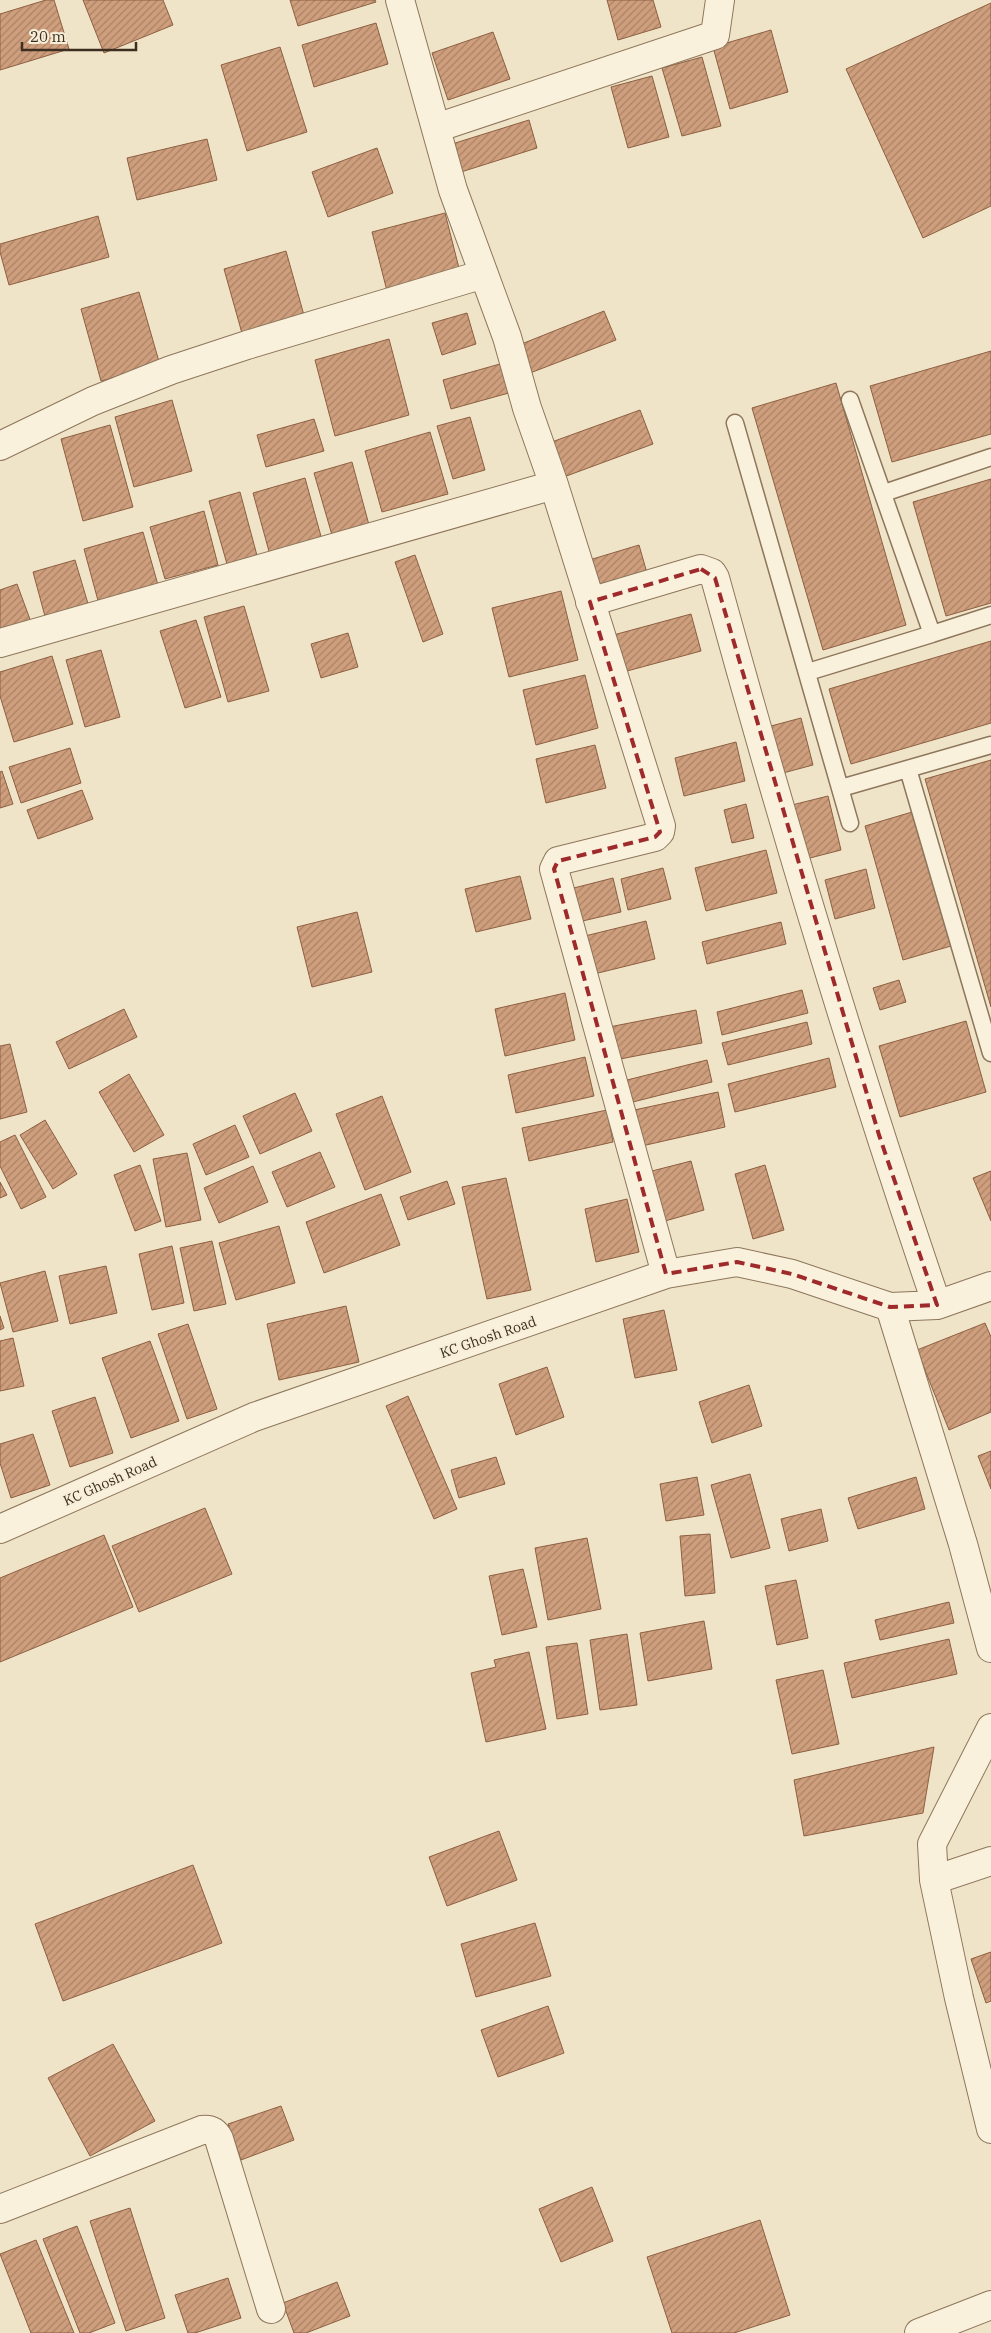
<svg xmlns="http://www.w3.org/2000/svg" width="991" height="2333" font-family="'IBM Plex Serif',serif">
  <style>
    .building { fill: url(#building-hatch); stroke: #8d5f41 }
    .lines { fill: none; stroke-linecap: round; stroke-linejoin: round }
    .service-casing { stroke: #8d765c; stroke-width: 19 }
    .minor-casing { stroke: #8d765c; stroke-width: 30 }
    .service { stroke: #faf1dc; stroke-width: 16 }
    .minor { stroke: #faf1dc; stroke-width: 28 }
    .marked { fill: none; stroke: #9e2a2b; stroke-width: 4; stroke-dasharray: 10 6; stroke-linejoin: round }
    .labels { text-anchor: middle; stroke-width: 4; stroke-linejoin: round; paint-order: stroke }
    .street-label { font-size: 14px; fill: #3d2e20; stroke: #f7eed8 }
  </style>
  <defs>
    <pattern id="building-hatch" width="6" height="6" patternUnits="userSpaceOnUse" patternTransform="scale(1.25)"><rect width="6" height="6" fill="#cf9f7d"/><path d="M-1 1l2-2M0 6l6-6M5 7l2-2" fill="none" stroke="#a98266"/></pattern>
  </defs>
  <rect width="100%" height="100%" fill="#f0e4c8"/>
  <!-- building -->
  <path class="building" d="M46,0h8l15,49 -69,21v-56z
    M83,0h80l10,25 -69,28z
    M290,0h85l1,2 -78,24z
    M607,0h46l8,27 -43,13z
    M991,3v203l-68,32 -77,-169z
    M376,23l12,41 -74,23 -12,-42z
    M771,30l17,62 -58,17 -17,-62z
    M493,32l17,47 -62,21 -16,-47z
    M280,47l27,85 -60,19 -26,-86z
    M702,57l19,69 -39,10 -20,-68z
    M652,76l17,61 -41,11 -17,-61z
    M529,120l8,28 -76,24 -9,-28z
    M207,139l10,41 -80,20 -10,-42z
    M377,148l16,45 -65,24 -16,-45z
    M445,213l16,63 -73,19 -16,-63z
    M98,216l11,41 -100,28 -9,-33v-8z
    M286,251l21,75 -62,18 -21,-75z
    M139,292l21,73 -59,16 -20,-72z
    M604,311l12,29 -86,33 -11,-28z
    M467,313l9,31 -34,11 -10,-32z
    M389,339l20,76 -74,21 -20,-76z
    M991,351v83l-99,28 -22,-76z
    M507,362l9,29 -65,18 -8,-29z
    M836,383l70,242 -83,25 -71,-242z
    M172,400l20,71 -58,16 -19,-70z
    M640,410l13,34 -92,34 -12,-35z
    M470,417l15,53 -32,9 -16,-53z
    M314,419l10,32 -58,16 -9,-32z
    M110,425l23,82 -50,14 -22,-82z
    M430,432l18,62 -66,18 -17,-61z
    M352,462l17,63 -37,10 -18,-62z
    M305,478l17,62 -52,15 -17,-62z
    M991,479v124l-45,13 -33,-114z
    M240,492l19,71 -30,8 -20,-70z
    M204,511l14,54 -53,14 -15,-52z
    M143,532l17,60 -60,16 -16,-59z
    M639,545l8,28 -53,16 -8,-28z
    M415,555l28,79 -20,8 -28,-80z
    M75,560l14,47 -43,13 -13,-48z
    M17,584l14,38 -31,11v-43z
    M561,591l17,69 -69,17 -17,-69z
    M244,606l25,85 -41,11 -24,-85z
    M691,614l10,37 -85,23 -10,-37z
    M196,620l25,77 -36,11 -25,-77z
    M348,633l10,34 -37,11 -10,-34z
    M991,641v82l-140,41 -22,-75z
    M101,650l19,67 -35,10 -19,-67z
    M52,656l21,68 -59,18 -14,-46v-24z
    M585,675l13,53 -62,17 -13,-55z
    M801,718l12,47 -30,8 -12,-47z
    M736,742l9,39 -61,15 -9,-38z
    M595,745l11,43 -60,15 -10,-44z
    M70,748l11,35 -60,20 -12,-36z
    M991,760v247l-66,-228z
    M2,771l11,33 -13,4v-36z
    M82,790l11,29 -55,20 -11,-29z
    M828,796l13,54 -35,9 -14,-54z
    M746,804l8,34 -22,5 -8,-33z
    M912,812l39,134 -48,14 -38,-134z
    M766,850l11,43 -71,18 -11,-43z
    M663,868l8,31 -43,11 -7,-31z
    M866,869l9,39 -40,11 -10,-39z
    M520,876l11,43 -55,13 -11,-43z
    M613,878l8,34 -47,11 -8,-33z
    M357,912l15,60 -60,15 -15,-60z
    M646,921l9,38 -61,15 -9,-38z
    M781,922l5,22 -79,20 -5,-22z
    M899,980l7,22 -26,8 -7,-22z
    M802,990l6,23 -86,22 -5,-23z
    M565,993l10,47 -70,16 -10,-47z
    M124,1009l13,28 -68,32 -13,-27z
    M696,1010l6,33 -92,18 -6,-33z
    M966,1021l20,71 -86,25 -21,-71z
    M807,1022l5,22 -84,21 -6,-22z
    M10,1044l17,68 -27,7v-73z
    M585,1057l9,39 -78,17 -8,-38z
    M829,1058l7,29 -101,25 -7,-28z
    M707,1060l5,22 -87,22 -6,-22z
    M129,1074l35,61 -30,17 -35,-60z
    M718,1092l7,35 -92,21 -8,-36z
    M295,1093l17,38 -52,23 -17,-38z
    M382,1096l29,76 -46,18 -29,-76z
    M607,1110l6,32 -84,19 -7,-33z
    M45,1120l32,54 -24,15 -33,-54z
    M235,1125l14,32 -43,18 -13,-31z
    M15,1135l31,62 -25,12 -21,-43v-24z
    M320,1152l15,35 -48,20 -15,-35z
    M187,1153l14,67 -35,7 -13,-68z
    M691,1161l13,49 -39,11 -13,-50z
    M140,1165l21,56 -26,10 -21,-56z
    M765,1165l19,65 -31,9 -18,-65z
    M253,1166l15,36 -49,21 -15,-35z
    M991,1171v50l-18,-43z
    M506,1178l25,112 -44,9 -25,-112z
    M447,1181l8,23 -47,16 -8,-23z
    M0,1182l7,13 -7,3z
    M381,1194l19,51 -76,28 -18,-51z
    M627,1199l12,53 -43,10 -11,-53z
    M279,1226l16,57 -59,17 -17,-57z
    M212,1241l14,63 -32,7 -14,-63z
    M172,1246l12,57 -32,7 -13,-56z
    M106,1266l11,47 -47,11 -11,-48z
    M45,1271l13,50 -45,11 -13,-49z
    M346,1306l13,56 -80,18 -12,-56z
    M664,1310l13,60 -42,8 -12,-59z
    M0,1316l4,12 -4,2z
    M985,1323l6,14v75l-42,18 -32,-80z
    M188,1324l29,85 -30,10 -29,-85z
    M13,1338l11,48 -24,5v-50z
    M150,1341l29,80 -48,17 -29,-80z
    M547,1367l17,50 -48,18 -17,-51z
    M749,1385l13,41 -50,17 -13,-41z
    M408,1396l49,113 -23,10 -48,-113z
    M95,1397l18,56 -43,14 -18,-56z
    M33,1434l17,51 -39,13 -11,-35v-19z
    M991,1451v38l-13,-33z
    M496,1457l9,27 -46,14 -8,-28z
    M750,1474l20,74 -39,10 -20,-73z
    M697,1477l7,38 -38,6 -6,-37z
    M916,1477l9,32 -67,20 -10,-31z
    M205,1508l27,66 -93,38 -27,-66z
    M821,1509l7,32 -39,10 -8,-32z
    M710,1534l5,59 -30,3 -5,-60z
    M104,1535l29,72 -133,55v-84z
    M587,1538l14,71 -53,11 -13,-72z
    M523,1569l14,58 -35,8 -13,-59z
    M796,1580l12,58 -31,7 -12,-59z
    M949,1602l5,21 -74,17 -5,-20z
    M704,1621l8,48 -64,12 -8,-48z
    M627,1634l10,71 -37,5 -10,-70z
    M949,1639l8,35 -105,24 -8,-35z
    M577,1643l11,71 -31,5 -11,-72z
    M529,1652l17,77 -60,13 -15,-69 25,-6 -2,-7z
    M823,1670l16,74 -47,10 -16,-74z
    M934,1747l-11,66 -119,23 -10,-56z
    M499,1831l18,49 -70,26 -18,-49z
    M193,1865l29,78 -159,58 -28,-77z
    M535,1923l16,53 -75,21 -15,-53z
    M991,1952v49l-5,2 -15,-44z
    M548,2006l16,47 -66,24 -17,-47z
    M113,2044l42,77 -65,35 -42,-78z
    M281,2106l13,34 -53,20 -13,-36z
    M592,2187l21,54 -52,21 -22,-53z
    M130,2208l35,110 -39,13 -36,-110z
    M760,2220l30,95 -56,18h-62l-25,-76z
    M77,2226l38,97 -26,10h-9l-37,-94z
    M36,2240l38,93h-43l-31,-79z
    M228,2278l13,40 -46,15h-7l-13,-38z
    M337,2282l13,34 -44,17h-12l-11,-30z"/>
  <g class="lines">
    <defs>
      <path id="service" d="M735,423l115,400
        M884,493l107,-36
        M932,634l59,-19
        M808,672l124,-38 -82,-234
        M908,769l83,284
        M841,788l150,-43"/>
      <path id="minor" d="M436,128l279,-93 5,-35
        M0,446l93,-45 78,-31 76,-25 237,-71
        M554,485l107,341 -1,6 -5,5 -97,24 -4,8 112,405
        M590,602l111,-33 11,4 3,5c67,244 140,487 222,727
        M0,643l554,-158 -27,-77 -20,-71 -54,-147 -53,-190
        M890,1307l73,237 28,104
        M0,1529l254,-112 412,-143 71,-12 55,12 98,33 47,-2 54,-19
        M991,1728l-59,116 2,36 25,118 32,131
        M934,1880l57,-19
        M0,2209l202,-79c9,-1 13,1 17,9l52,170
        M919,2333l72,-28"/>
    </defs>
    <!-- service casing -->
    <use href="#service" class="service-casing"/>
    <!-- minor casing -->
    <use href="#minor" class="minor-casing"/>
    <!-- service -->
    <use href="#service" class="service"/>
    <!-- minor -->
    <use href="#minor" class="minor"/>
  </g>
  <!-- marked area -->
  <path class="marked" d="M701,569l14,9 164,557 58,170 -47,2 -98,-33 -55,-12 -71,12 -112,-405 4,-8 97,-24 5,-5 -70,-230z"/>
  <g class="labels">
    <!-- street labels -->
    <g class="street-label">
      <text transform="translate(488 1337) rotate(-19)" y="5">KC Ghosh Road</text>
      <text transform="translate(110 1481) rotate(-24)" y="5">KC Ghosh Road</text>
    </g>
  </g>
  <!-- scale -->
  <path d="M22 42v8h114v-8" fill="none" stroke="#3d2e20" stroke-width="2.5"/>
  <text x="30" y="42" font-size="15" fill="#3d2e20" stroke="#f7eed8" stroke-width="4" paint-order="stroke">20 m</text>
</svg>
